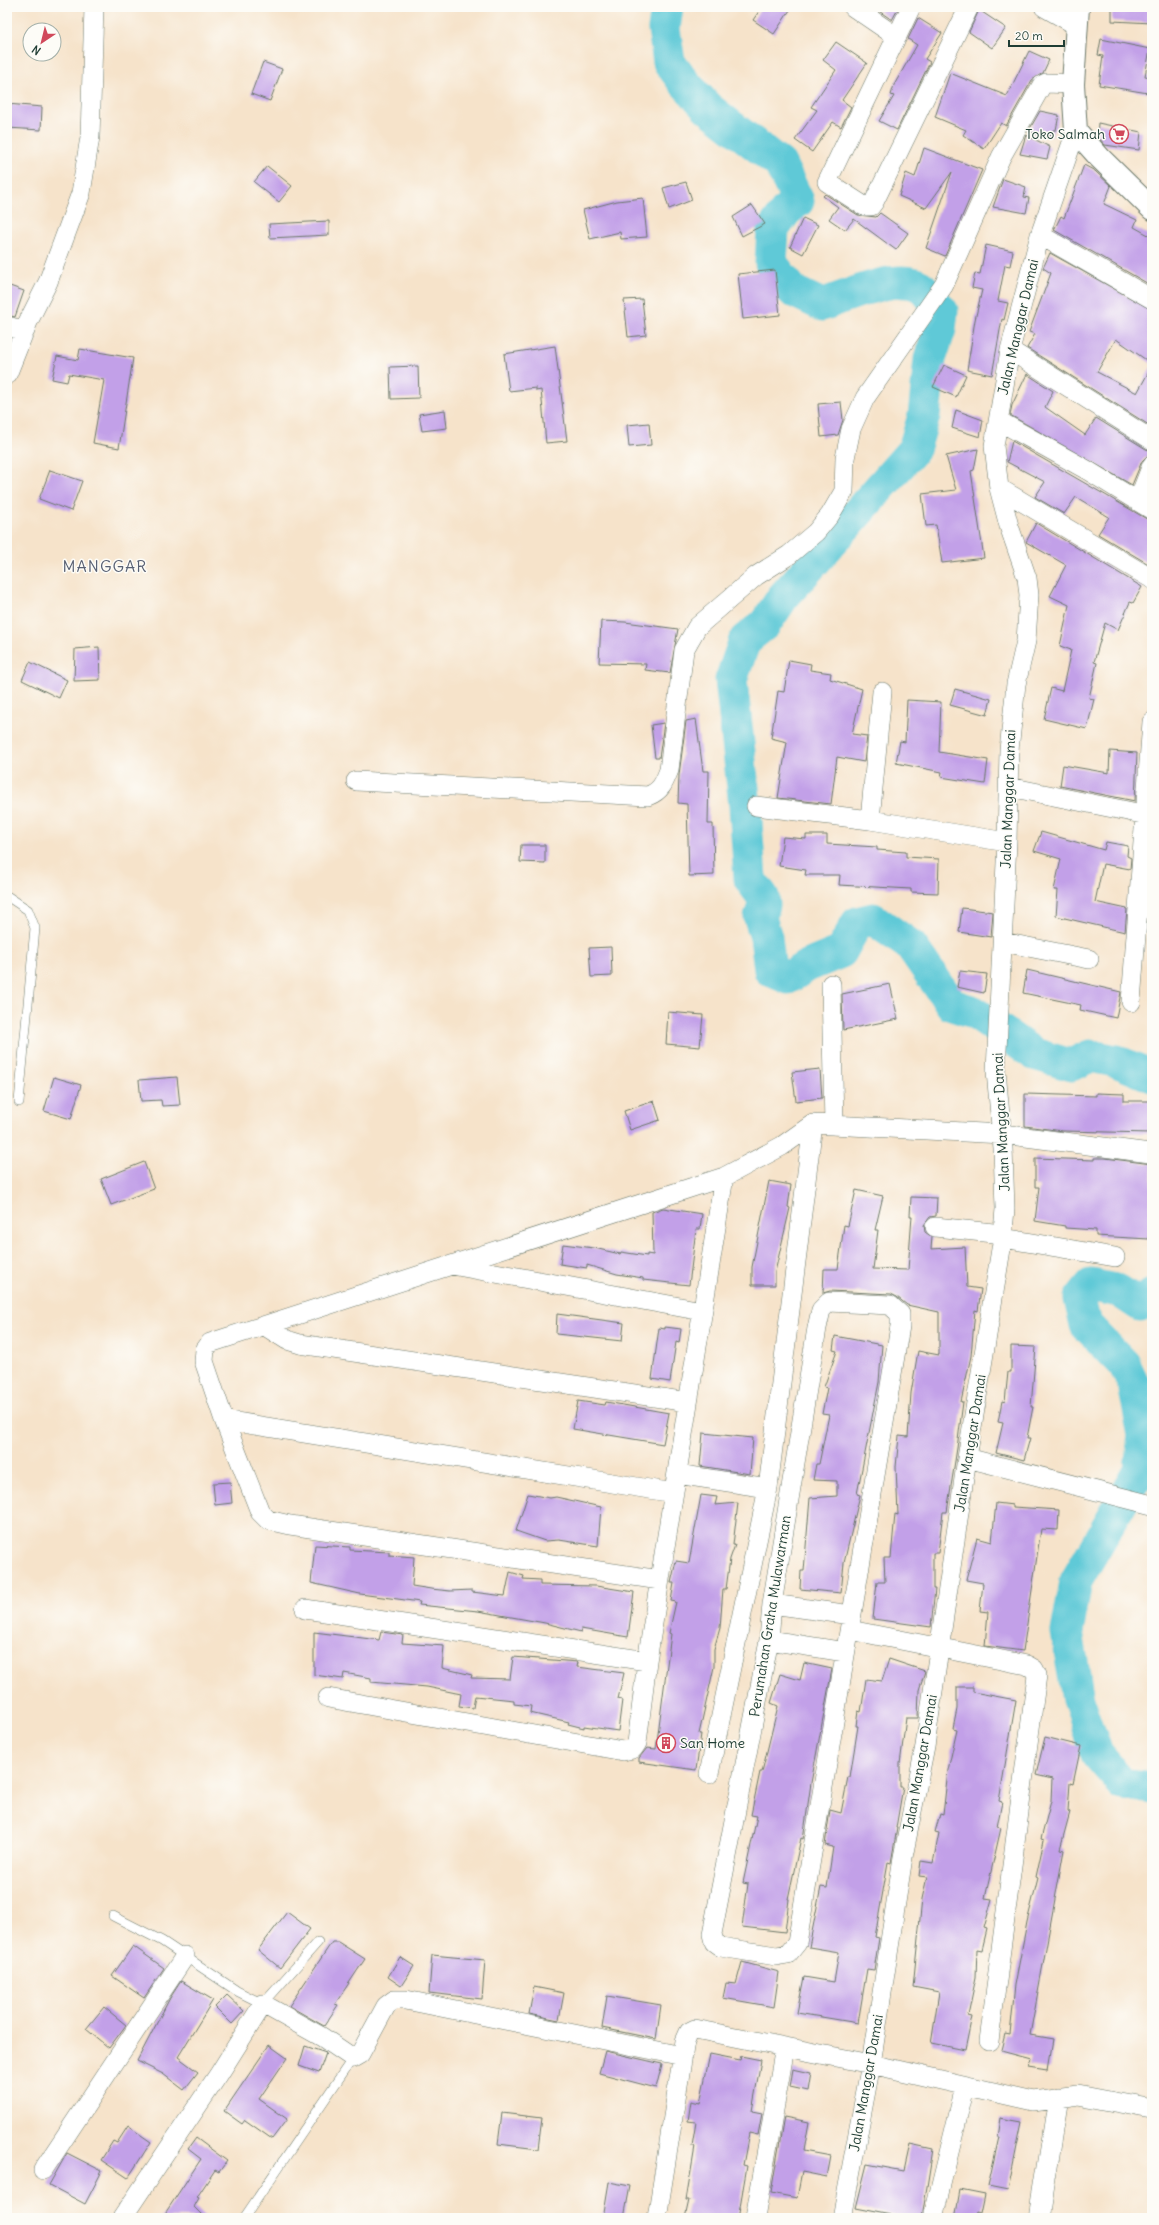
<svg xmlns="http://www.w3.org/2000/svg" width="1159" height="2225" font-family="Delius,sans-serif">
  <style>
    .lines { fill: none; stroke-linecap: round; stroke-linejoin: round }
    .river { stroke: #5ec9d7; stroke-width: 33 }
    .building { fill: #c2a0e8 }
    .service-casing { stroke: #6a7768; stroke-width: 10 }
    .minor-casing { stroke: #6a7768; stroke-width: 20 }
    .tertiary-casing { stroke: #6a7768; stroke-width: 24 }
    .service { stroke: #fff; stroke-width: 9 }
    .minor { stroke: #fff; stroke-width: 19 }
    .tertiary { stroke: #fff; stroke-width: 22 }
    .labels { text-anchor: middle; stroke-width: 3; stroke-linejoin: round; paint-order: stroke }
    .poi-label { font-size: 14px; fill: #1f3d34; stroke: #fdfcf7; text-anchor: end }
    .street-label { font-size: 14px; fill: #1f3d34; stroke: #fdfcf7 }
    .quarter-label { font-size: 16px; letter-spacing: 1px; fill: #586073; stroke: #fdfcf7 }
  </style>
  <rect width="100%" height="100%" fill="#fdfcf7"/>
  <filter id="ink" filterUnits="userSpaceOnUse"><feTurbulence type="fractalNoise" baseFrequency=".025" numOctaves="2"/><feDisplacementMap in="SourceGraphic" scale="8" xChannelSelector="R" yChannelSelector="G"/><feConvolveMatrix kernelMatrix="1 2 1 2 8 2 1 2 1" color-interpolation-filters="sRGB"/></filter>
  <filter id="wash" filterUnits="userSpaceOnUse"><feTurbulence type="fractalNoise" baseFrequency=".012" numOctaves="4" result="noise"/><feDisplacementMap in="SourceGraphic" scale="16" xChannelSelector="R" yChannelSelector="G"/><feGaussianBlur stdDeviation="0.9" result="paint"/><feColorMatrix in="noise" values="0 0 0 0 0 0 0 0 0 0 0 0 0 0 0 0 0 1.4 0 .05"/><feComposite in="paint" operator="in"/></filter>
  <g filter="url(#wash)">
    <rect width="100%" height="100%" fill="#f6e3ca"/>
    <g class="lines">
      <!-- river -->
      <path class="river" d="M667,7l-3,22 5,33 14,19 25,27 72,56 18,37 -12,10 -13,18 -2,34 22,28 29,14c23,-8 75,-33 98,-19 8,5 16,18 22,25l-2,18 -10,30 -6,57 -10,33 -131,148 -18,27 -20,16 -14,40 14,126 5,73 13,18 1,8 -4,13 6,19 4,33 18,8 19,-12 34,-14 16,-29 16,-4 38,27 41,59 22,7 60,42 37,11 19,-9 26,5 36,15
        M1152,1295l-12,10 -21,-14 -28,-6 -11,14 6,26 38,39 10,21 10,50 -4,35 -64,111 -9,51 11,67 19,55 26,30 29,4"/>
    </g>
    <g id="blocks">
      <!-- building -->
      <path class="building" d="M762,7h30l-18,27 -21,-14z
        M873,7h26l-7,13z
        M1112,7h40v16l-40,-2z
        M979,10l27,18 -14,20 -23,-16z
        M918,18l24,15 -17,26 5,3 -33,68 -18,-9 15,-25 -3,-1 3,-10 23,-40 -9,-6z
        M1101,39l49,10 -5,27 6,1 -3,16 -49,-8 4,-29 -5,-1z
        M836,42l31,21 -25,37 9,7 -10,20 -8,-5 -21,30 -17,-12 22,-30 -6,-3 25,-37 -13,-10z
        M1029,51l20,9 -6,13 -11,7 -26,46 -5,-3 -17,26 -21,-14 3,-5 -31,-13 15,-44 57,23z
        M263,62l19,7 -12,32 -19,-7z
        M7,104l35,3 -1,23 -34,-2z
        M1040,111l19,4 -3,15h-3l-1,6 -24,-4z
        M1098,123l43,9 -2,18 -34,-5 -8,-9z
        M1026,135l24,12 -3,12 -27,-5z
        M924,148l58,22 -37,86 -19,-8 26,-76 -26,36 -27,-12 7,-23 9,4z
        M1084,165l11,6 16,15 -7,18 33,16 -3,7 18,10v49l-98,-56 7,-14 3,2z
        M267,166l25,20 -13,16 -25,-20z
        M1003,179l23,8 -2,10 5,1 -3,15 -33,-6z
        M686,182l6,18 -23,9 -6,-21z
        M825,194l33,21 18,2 4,-4 28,20 -12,17 -42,-31 -9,11 -16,-11 9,-12 -15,-11z
        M643,198l4,39 -26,2 -1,-7 -30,7 -7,-29 34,-9z
        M752,205l13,19 -23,12 -9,-19z
        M803,218l15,7 -15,29 -13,-7z
        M329,221v14l-59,3 -1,-14z
        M986,245l27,6 -3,15 -5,-1 -7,36 10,2 -4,17 -2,-1 -10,56 -25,-5 8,-50 7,-30 -10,-2 3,-15 5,1z
        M1050,253l102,57v54l-36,-25 -19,33 40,21 15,-27v61l-125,-79 8,-14 -6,-2 22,-59 -8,-5z
        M775,270l5,45 -37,4 -5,-45z
        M7,285l17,6 -9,26 -8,-2z
        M642,299l4,36 -18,2 -4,-37z
        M555,346l12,95 -21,2 -5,-53 -5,1v-3l-27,3 -5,-37z
        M80,349l53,9 -14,90 -26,-5 11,-63 -35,-6 -2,8 -15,-3 5,-23 21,4z
        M944,365l22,10 -10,22 -23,-10z
        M418,366l1,32 -28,1 -1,-32z
        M1027,374l26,17 -8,16 40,28 11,-17 50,31 6,2 -10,10 -10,24 -122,-70 2,-10z
        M841,402l2,18 -5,15 -17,2 -3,-33z
        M445,410l2,18 -25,3 -3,-17z
        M956,410l27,10 -3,17 -28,-9z
        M649,423l2,22 -22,2 -2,-22z
        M1012,441l140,81v41l-2,2 -52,-31 11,-17 -33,-20 -12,17 -29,-17 10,-15 -38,-20z
        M978,449l-4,21 -3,1 13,87 -42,5 -6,-38 -10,1 -4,-32 34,-4 -10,-34z
        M50,470l32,11 -11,30 -32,-12z
        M1036,523l106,64 -9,16 -3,-1 -12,28 -13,-7 -11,39 3,1 -8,35 5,1 -7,30 -43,-10 7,-31 11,3 9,-41 -11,-4 9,-41 -19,-9 16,-31 -40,-23z
        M601,621l24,1 53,7 -8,44 -25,-3 1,-6 -47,-1z
        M99,647l1,33 -26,1 1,-32z
        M789,660l22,4 -1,6 21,3 -1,6 32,10 -10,45 15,2 -3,26 -27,-5 -6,47 -53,-6 9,-56 -16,-4 7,-47 6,1z
        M30,662l37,18 -8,18 -37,-18z
        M955,689l36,10 -4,16 -37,-10z
        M907,700l34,2 -2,50 49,8 -3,24 -44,-7 1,-5 -46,-9 4,-22 5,1z
        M696,719l7,52h6l-1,53h5l1,51 -25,1 -2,-72 -9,-1 1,-28 7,-54z
        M664,723l-5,35h-4l-4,-33z
        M1110,751l27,2 -2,48 -75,-15 3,-21 46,8z
        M1041,832l63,18 2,-8 22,4 -1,10 4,2 -1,11 -27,-5 -8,38 32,7 -2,23 -69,-16 2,-26h-4l7,-31 -27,-8z
        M806,835h21v9l50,3v3l29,2v5l33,2 -1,34 -27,-1v-3l-72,-4 1,-10h-35l1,-5 -27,-4 4,-29 23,2z
        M521,845h24v18l-25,-1z
        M962,908l31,4 -2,25 -32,-5z
        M1149,913l3,1v20l-5,-1z
        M611,947l1,29 -21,1 -2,-29z
        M1027,970l94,22 -5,26 -36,-8 1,-5 -58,-12z
        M960,971l27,3 -3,19 -27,-6z
        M890,984l8,35 -55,11 -1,-36z
        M668,1012l35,3 -3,32 -34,-3z
        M820,1069l2,29 -26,3 -4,-29z
        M54,1077l27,8 -10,34 -27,-8z
        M177,1077l3,28 -18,1 -1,-6 -20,1 -2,-21z
        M1096,1093l28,1v7h28v32l-89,-2 -38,-5v-32l71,2z
        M654,1101l6,19 -30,10 -6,-19z
        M1035,1158l59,2v-2h11l47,6 -3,75 -53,-3v-6l-31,-2v-2l-30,-5 4,-34h-4z
        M144,1162l10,27 -43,16 -10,-26z
        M769,1181l22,4 -3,22 2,1 -15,64v13h-23v-18z
        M856,1190l27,6 -8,34h3l-5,39 35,1 4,-54h-2l1,-19 26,1 -1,18 -6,1 -6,8 1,7 7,5 -1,12 34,-2 2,40 14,2 -3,22 -3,-1 -4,46 -10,46h2l-6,46 -10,64h-4l-5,41h-5v36h2l-4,38 -58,-8 4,-37h8l-1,-24h7l4,-44 3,1 -2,-48 3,-31 9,1 3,-44 7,-42 21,4v-43l-32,-7 -10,-8 -6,-3 -61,-3 -7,2 1,-24h14l6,-44 4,1z
        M663,1208l39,6 -2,15h-4l-7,56 -46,-5v-2l-26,-4 -30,-9v3l-27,-4 3,-20 31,4 26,6 1,-2 26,4v-2l6,1 -1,-43z
        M557,1314l67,9 -2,18 -66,-7z
        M665,1327l16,2 -2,14 -3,-1 -6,40 -18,-3 7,-51 6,1z
        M835,1336l47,9 -3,37 -22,112 3,1 -16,68 -3,30 -41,-4 1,-18h3l6,-73 27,-2v-15l-24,-1 3,-16h3l10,-49 -7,-1 5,-26 -3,-1 13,-36 -4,-1z
        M1011,1346l25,1 -5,60h2l-6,31h3l-6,22 -28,-7 7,-30 -5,-1 4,-21 3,1 3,-30h3z
        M578,1401l27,4 1,-3 63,11 -6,31 -90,-15z
        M703,1433l50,5 -3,36 -50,-8z
        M230,1482l2,21 -17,2 -2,-22z
        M528,1494l22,4 6,-1 45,10 -3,39 -39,-6 -14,1 -29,-10z
        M701,1495l16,2 -2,8 23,-2 -5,42h2l-5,14 -4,30h-3l-3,39 -6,21v18l-15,67h2l-5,36 -57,-8v-4l8,-10 9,1 15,-115 -2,-1 7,-31 -5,-1 3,-18h-3l5,-22 13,2z
        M996,1503l17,2v2l46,3 -1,20 -17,-1 -18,122 -38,-5 3,-34 -8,-1 3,-28 -17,-3 11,-42 15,4z
        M315,1545l35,2v3l39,2v3l25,2 -2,29 19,3 19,2 22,-1v2l33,4 5,-24 14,4 -1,3 17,1v5l56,1 38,6 -6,45 -47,-8v3l-36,-9 -67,-12 -59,-6 1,-3 -60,-8 -49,-11z
        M314,1632l65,8 2,-8 22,3 -1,8 42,3 -2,22 30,7 -1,3 39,1 3,-22 65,5 -1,5 47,6 -6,26 4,1 -4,31 -34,-5v2l-16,-4 1,-2 -39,-9 1,-7 -17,-2v-4l-39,-4 -2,12 -14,-2 2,-12 -34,-7 -56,-5v-4l-27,-5 -1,6 -29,-4z
        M889,1659l36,12 -6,19 -1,28h-12l-6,46v23h3l-7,41h1l-6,35 -3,-1 -13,75 4,1 -5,32 -7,-1 -9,54 -61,-10 7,-36 30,5 5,-30 -30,-5 12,-60 6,1 6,-41 -8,-2 5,-35 11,3 7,-36h2l8,-51h-2l2,-15 3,1 5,-33 16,2z
        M804,1663l28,6 -21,114 -8,56 -2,-1 -13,61h1l-4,33 -43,-5 6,-43 -5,-1 14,-67 -6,-1 9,-43h2l16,-66 -7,-3 9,-29 20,6z
        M957,1687h16v5l43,8 -17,101 3,1 -5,25 4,1 -16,70 7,1 -8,29 3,1 -5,21 -5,-1 -1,28 -8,38 4,1 -7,34 -34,-7 8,-51 -26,-5 9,-88 5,-22 -8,-1 2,-15 12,2 6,-30 -4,-1 5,-18 3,1 5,-45 9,-40 -4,-1 4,-20z
        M1045,1737l36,9 -8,38 -3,-1 -2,28 2,1 -10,37 4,1 -34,185 23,4 -5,30 -19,-3 2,-8 -30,-8 4,-16 5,1 5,-50 12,-63 11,-44 -2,-1 8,-37 -3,-1 10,-38 1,-22 -16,-4z
        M287,1912l23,17 -30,39 -22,-18z
        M332,1942h6l27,17 -30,45 3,1 -14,21 -35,-20z
        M133,1946l31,22 -20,30 -32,-22z
        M432,1955l53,5 -3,39 -53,-6z
        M400,1957l14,9 -13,20 -13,-9z
        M742,1962l37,10 -5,35 -51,-9 3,-15 10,1z
        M181,1981l32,19 -35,57 20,15 -14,18 -21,-16 -26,-13 33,-63z
        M534,1987l30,6 -5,27 -30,-6z
        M227,1995l17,16 -12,13 -17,-17z
        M607,1996l54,9 -5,34 -54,-11z
        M104,2007l22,18 -17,23 -23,-19z
        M269,2045l18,13 -28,41 28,20 -15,20 -27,-19 -3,4 -18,-13z
        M305,2046l21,7 -7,20 -20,-7z
        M605,2051l57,13 -6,24 -57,-15z
        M710,2054l30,6 1,-4 20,4 -9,51 10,2 -4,22 -9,-2 -6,32 4,1 -9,52h-53l4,-18h-3l9,-54h-3l4,-24 -8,-1 3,-20 9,2z
        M793,2069l18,4 -3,18 -18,-4z
        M502,2113l40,5 -4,31 -40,-5z
        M784,2117l25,5 -5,29 27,5 -4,21 -25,-5 -5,26 -26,-5z
        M1000,2118l22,4 -14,68 -20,-4 11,-49h-2z
        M128,2126l23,16 -23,36 -27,-18 12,-19 4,2z
        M196,2138l31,23 -8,11 -4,-2 -18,27 2,1 -5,9 11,11h-43l39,-59 -13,-10z
        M910,2144l23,5 -11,69h-25v-2l-41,-8 11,-44 37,7z
        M67,2153l35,18 -17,33 -36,-19z
        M609,2182l21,4 -6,32h-21z
        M960,2190l25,5 -4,19 -4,-1 -1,5h-21z"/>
    </g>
  </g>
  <g filter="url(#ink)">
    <use href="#blocks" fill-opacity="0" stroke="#6a7768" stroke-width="1"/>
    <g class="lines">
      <defs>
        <path id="service" d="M7,896l21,14 7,18 -16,174
          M113,1916l49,25 75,50 26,13 55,-62
          M244,2218l109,-160"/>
        <path id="minor" d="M853,7l44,30
          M911,7l-84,175 37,24h7l3,-4 95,-195
          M1044,7l32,18
          M1040,235l112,64
          M7,326l18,5
          M1010,350l142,90
          M7,375l21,-53 20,-40 33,-89 9,-56 4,-130
          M999,421l88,49 65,40
          M999,488l153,91
          M1138,501l14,-36
          M356,781l292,15c13,-5 16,-13 21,-26l15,-120 13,-23 59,-51 33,-21 27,-23 14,-17 14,-24 1,-33 6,-29 14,-31 79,-113 57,-128 41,-72 4,-2 27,1
          M1009,787l143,29
          M756,806l114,14 137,22
          M870,820l12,-128
          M1003,942l86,17
          M831,984l3,141
          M1131,1002l21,-280
          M935,1227l68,7
          M1003,1238l112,19
          M452,1265l250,46
          M829,1302l61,3 10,9v12l-103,617 -9,11 -12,2 -55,-9 -7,-5 -2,-8 57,-294 3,-36 45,-276 4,-18z
          M265,1326l22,14 13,4 388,58
          M224,1420l450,73
          M967,1458l185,47
          M677,1474l91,14
          M660,1580l-370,-55 -22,-5 -8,-8 -36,-92 -20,-59 1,-11 5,-7 514,-166 58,-31 31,-22 189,10 148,19
          M772,1604l79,11
          M305,1609l342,52
          M850,1630l177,35 7,4 3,6 -48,366
          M769,1640l76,12
          M328,1698l295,53 10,-2 4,-6 10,-82 77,-484
          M709,1774l59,-286 45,-364
          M43,2170l142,-214
          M122,2218l97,-144 44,-70 59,33 31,21 7,-4 26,-48 8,-6h12l277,56
          M657,2218l28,-177 4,-9 6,-3 176,35 162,37 45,-6 74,14
          M755,2218l30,-171
          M842,2218l29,-154 32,-207 22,-111 42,-288 35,-215 3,-34 -2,-61 -7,-77 11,-229 2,-92 7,-66 10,-43 3,-46 -2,-17 -18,-52 -10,-38 -5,-42 16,-96 30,-115 36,-104
          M933,2218l32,-131
          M1039,2218l19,-121"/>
        <path id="tertiary" d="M1078,7l-5,77 3,47 24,27 52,51"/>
      </defs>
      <!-- service casing -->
      <use href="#service" class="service-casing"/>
      <!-- minor casing -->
      <use href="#minor" class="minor-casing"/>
      <!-- tertiary casing -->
      <use href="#tertiary" class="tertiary-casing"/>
      <!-- service -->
      <use href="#service" class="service"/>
      <!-- minor -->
      <use href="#minor" class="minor"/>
      <!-- tertiary -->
      <use href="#tertiary" class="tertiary"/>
    </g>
  </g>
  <!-- icons -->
  <defs>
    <symbol id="supermarket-ring" viewBox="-11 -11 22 22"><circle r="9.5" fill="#fdfcf7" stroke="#d1495b" stroke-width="1.5"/><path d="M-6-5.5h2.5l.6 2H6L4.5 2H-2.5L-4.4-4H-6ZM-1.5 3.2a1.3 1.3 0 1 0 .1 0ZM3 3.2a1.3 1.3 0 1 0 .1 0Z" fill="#d1495b"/></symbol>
    <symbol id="building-ring" viewBox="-11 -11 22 22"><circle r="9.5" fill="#fdfcf7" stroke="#d1495b" stroke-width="1.5"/><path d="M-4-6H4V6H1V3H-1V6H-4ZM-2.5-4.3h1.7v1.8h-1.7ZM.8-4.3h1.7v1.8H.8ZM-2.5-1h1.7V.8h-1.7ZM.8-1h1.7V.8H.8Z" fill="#d1495b"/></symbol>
  </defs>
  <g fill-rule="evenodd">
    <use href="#supermarket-ring" x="1108" y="123" width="22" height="22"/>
    <use href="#building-ring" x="655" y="1732" width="22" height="22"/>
  </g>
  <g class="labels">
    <!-- poi labels -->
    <g class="poi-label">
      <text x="1105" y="139">Toko Salmah</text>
      <text x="680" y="1748" text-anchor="start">San Home</text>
    </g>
    <!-- street labels -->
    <g class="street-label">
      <text transform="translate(1018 327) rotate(-77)" y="5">Jalan Manggar Damai</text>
      <text transform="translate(1008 799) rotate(-88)" y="5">Jalan Manggar Damai</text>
      <text transform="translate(1001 1122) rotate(-93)" y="5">Jalan Manggar Damai</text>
      <text transform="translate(970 1443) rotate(-81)" y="5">Jalan Manggar Damai</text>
      <text transform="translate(770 1616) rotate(-81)" y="5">Perumahan Graha Mulawarman</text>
      <text transform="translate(920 1763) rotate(-80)" y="5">Jalan Manggar Damai</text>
      <text transform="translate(866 2083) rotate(-80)" y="5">Jalan Manggar Damai</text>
    </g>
    <!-- quarter labels -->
    <g class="quarter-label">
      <text x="105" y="572">MANGGAR</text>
    </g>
  </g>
  <!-- margin -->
  <rect width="1159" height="2225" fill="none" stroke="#fdfcf7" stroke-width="24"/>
  <!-- north arrow -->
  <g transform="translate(42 42) rotate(215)"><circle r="19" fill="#fdfcf7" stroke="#a4b0a9"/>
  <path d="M0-3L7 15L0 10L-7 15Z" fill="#d1495b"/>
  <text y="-6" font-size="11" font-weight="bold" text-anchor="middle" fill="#1f3d34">N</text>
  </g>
  <!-- scale -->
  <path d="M1009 40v6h55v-6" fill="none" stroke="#1f3d34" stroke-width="2"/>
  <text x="1015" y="40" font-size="12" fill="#1f3d34" stroke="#fdfcf7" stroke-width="3" paint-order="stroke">20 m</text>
</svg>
